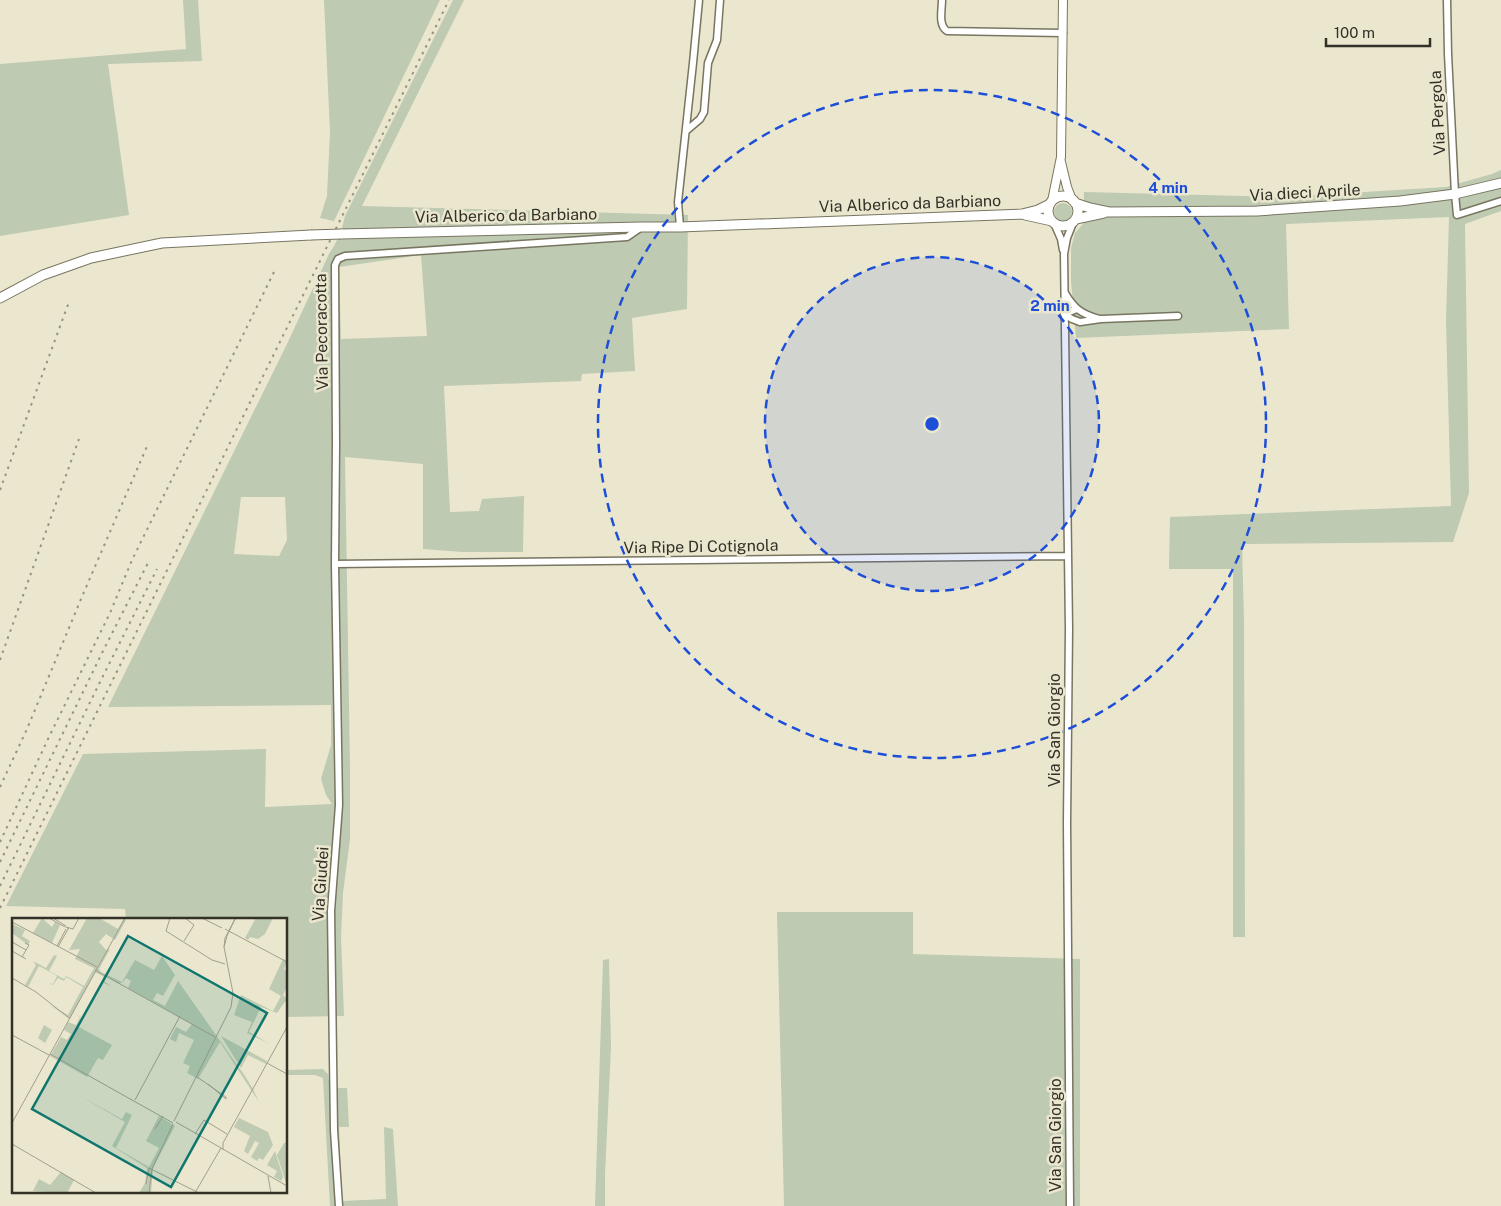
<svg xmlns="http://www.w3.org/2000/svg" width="1501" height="1206" font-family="'Public Sans',sans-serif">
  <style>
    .green { fill: #becab1; fill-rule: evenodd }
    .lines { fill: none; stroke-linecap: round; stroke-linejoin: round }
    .minor-casing { stroke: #787560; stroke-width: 9 }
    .tertiary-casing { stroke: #787560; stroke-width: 10 }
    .secondary-casing { stroke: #787560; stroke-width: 11 }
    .minor { stroke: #fff; stroke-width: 6 }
    .tertiary { stroke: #fff; stroke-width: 8 }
    .secondary { stroke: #fff; stroke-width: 9 }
    .rail { stroke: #969382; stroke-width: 2; stroke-dasharray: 2.5 5; stroke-linecap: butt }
    .secondary-bridge-casing { stroke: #787560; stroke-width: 11; stroke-linecap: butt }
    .secondary-bridge { stroke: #fff; stroke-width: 9 }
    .ring { fill: none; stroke: #1d4ed8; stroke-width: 2.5; stroke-dasharray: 9 6 }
    .labels { text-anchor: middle; stroke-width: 5; stroke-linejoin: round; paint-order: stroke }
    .street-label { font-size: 16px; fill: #323027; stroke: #ebe7cf }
    .inset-road { fill: none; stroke: #a19e8c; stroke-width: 1 }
    .view { fill: #0f766e; fill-opacity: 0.15; stroke: #0f766e; stroke-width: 2.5 }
    .inset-edge { fill: none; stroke: #323027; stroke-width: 2.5 }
    .centre { fill: #1d4ed8; stroke: #ebe7cf; stroke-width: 2.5 }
    .ring-label { font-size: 15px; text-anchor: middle; font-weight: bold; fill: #1d4ed8; stroke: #ebe7cf; stroke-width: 5; stroke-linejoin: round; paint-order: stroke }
  </style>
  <rect width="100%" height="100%" fill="#ebe7cf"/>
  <!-- green -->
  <path class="green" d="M183,0h15l4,61 -94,3 21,151 -129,21v-172l186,-15z
    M324,0h116l-106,221 -14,-3 7,-22 3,-64z
    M453,0h11l-102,206 326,9 -1,94 -55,9 3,53 -53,3 -1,7 -137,5 6,126 29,-1 3,-12 42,-3 -1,56h-61l-39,-3v-85l-78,-7 5,310v72l-7,54 -2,44 3,79 -58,1v-97h-160l-1,-11 -119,-3 77,-152 183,-5 -1,58 67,-3 -6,-9 -5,-16 10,-34v-40l-223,2 178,-361 43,-92c8,-12 13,-24 16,-38zM421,255l6,81 -86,3 -2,-72zM241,497h44l2,43 -8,16 -45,-2z
    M1501,170v41l-36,13 4,269 -16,49 -211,2 2,78 1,315h-12v-368h-64l1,-52 281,-11 -5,-184 3,-105 -163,7 3,105 -213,9 -5,-57v-33l4,-15 8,-9 1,-32 198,5 164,-10 46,-13z
    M1054 212a9 9 0 1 1 18 0a9 9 0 1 1-18 0Z
    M777,912h136v42l167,5v247h-296z
    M609,959l2,88 -6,127v32h-10l8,-246z
    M323,1069l5,5 2,14h17l2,39h-10l3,74 44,-2 -2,-72 9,2 5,77h-68l-7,-128 -8,-3h-29v-5z"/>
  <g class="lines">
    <defs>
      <path id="minor" d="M942,0c0,10 -4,25 5,31l116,2
        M1447,0l1,54 7,140 2,21 44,-14
        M686,131l14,-12 4,-7 4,-49 9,-23 3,-40
        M1054,223l7,16 2,11
        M680,227l-2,-25 15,-139 6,-63
        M1065,293c9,16 17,21 34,26
        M1077,309l-13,5 8,5 8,3 21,-3 77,-3
        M335,564l733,-8
        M339,1206l-5,-76 -3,-219 8,-106 -4,-241 1,-120 -1,-179 3,-6 7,-3 282,-19 13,-9
        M1070,1206l-3,-383 2,-194 -5,-375 3,-16 6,-15"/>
      <path id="tertiary" d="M1061,162l6,25 5,13
        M1052,201l9,-44 2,-157"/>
      <path id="secondary" d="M1048 211a15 15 0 1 1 30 0a15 15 0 1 1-30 0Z
        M1075,203l15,5 19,4 148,-1 143,-10 55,-7 46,-11
        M1025,215l27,6
        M1076,219l28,-6
        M341,234l300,-7h39l342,-13 16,-4 12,-6
        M0,298l43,-23 48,-17 71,-15 149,-8"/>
    </defs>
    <!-- minor casing -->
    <use href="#minor" class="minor-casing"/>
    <!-- tertiary casing -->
    <use href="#tertiary" class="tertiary-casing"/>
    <!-- secondary casing -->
    <use href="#secondary" class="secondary-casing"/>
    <!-- minor -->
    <use href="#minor" class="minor"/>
    <!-- tertiary -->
    <use href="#tertiary" class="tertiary"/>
    <!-- secondary -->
    <use href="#secondary" class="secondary"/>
    <!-- rail -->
    <path class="rail" d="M0,490l69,-188
      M0,660l79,-221
      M0,787l27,-58 54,-130 67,-155
      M0,842l48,-103 62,-126 22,-53 142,-288
      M0,862l103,-211 46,-90
      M0,886l100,-204 57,-113
      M0,908l449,-908"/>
    <defs>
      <path id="secondary-bridge" d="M311,235l30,-1"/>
    </defs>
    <!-- secondary-bridge casing -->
    <use href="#secondary-bridge" class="secondary-bridge-casing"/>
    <!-- secondary-bridge -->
    <use href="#secondary-bridge" class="secondary-bridge"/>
  </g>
  <!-- distance rings -->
  <circle cx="932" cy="424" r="167" fill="#1d4ed8" fill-opacity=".12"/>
  <g class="ring">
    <circle cx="932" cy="424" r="167"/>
    <circle cx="932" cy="424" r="334"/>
  </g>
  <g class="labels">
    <!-- street labels -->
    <g class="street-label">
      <text transform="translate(1437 113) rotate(-93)" y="6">Via Pergola</text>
      <text transform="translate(1305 192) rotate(-3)" y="6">Via dieci Aprile</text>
      <text transform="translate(910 203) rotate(-2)" y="6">Via Alberico da Barbiano</text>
      <text transform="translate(506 215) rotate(-1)" y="6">Via Alberico da Barbiano</text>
      <text transform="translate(321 332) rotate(-91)" y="6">Via Pecoracotta</text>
      <text transform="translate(701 546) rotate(-1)" y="6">Via Ripe Di Cotignola</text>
      <text transform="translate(1054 730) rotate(-90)" y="6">Via San Giorgio</text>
      <text transform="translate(320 884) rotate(-86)" y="6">Via Giudei</text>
      <text transform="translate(1055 1135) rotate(-90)" y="6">Via San Giorgio</text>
    </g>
  </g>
  <!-- overview -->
  <g transform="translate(12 918)">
    <rect width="275" height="275" fill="#ebe7cf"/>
    <path d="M30,0l10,9 3,-5 5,3 -8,18 -19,-10zM75,0h12l19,11 6,-11 2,2 -11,20 -9,-6 -7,8 7,8 4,-1 -11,20 2,3 21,10 13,-22 19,10 8,-14 13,19 -12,21 -6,-3 -4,7 12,6 13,-25 67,95 8,13 6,13 -39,-60 -22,37 -11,-6 3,-7 -7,-3 11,-23 -15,-7 -3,9 -6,-3 6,-12 10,5 6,-8 -64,-36 3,-7 -5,-3 -3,4 -4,2 -13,-8 -2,5 8,6 -10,-5 2,-5 -9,-5 -22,41 8,4 -4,9 35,19 -9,15 -5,-2 -11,19 -37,-21 11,-19 6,3 4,-6 -7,-4 4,-8 8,3 4,-8 -7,-4 -3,6 -21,-15 19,11 15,-28 -17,-10 -2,4 -6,-3 -5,7 -4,-2 4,1 4,-8 -18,-10 -11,21 -3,-2 11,-20 -3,-4 13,7 8,-13 3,1 -8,15 15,8 2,-3 18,10 10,-18 -19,-9 5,-10 -11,1zM244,0h17l-8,16 -7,5 -8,-2 -2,3 -3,-2zM0,6l13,6 -3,6 8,5 -2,4 -16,-12zM271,41l4,2 -3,8 3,3v15l-4,8 4,4 -10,14 -16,-6 -12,25 21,12 -23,-11 5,-11 -18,-7 7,-20 32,16 8,-15 -12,-7zM32,107l8,5 -7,13 -7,-5zM209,118l46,25 -1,3 -18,-9 -7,13zM68,178l42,23 4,-7 6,3 -16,33 33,19 10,-19 -13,-7 13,-25 16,10 -22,42 -2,25h-12l6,-10 2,-15 -35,-22 13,-24zM227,200l29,14 5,13 -10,15 -4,-2 -2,3 -6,-4 8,-14 -4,-2 -7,13 -4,-3 6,-15 -16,-9zM272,225h3v43l-10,-31zM263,233l8,26 -2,4 -7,-4 3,-6 -10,-6zM49,254l13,8 -7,13 -34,-2 6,-12 11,6z" fill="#becab1"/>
    <path class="inset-road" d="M37,0l16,9M41,0l13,8M158,0l-4,13 46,29 13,4M190,0l20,10M223,1l-8,17 -3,11 1,-9zM0,4l85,45M57,11l-3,-2 7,2 6,-11M213,11l62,33M172,23l10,-16 -9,-7M0,24l14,8M45,28l9,-17M46,29l10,-18M0,33l14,8M10,39l7,-12 -4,-2M83,52l120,67M0,60l24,14 33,26M0,117l37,20M38,136l123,69M255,145l20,11M185,159l3,2 26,18v2l-18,-15M123,182l45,-84M162,203l57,-114 2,-14 -9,-46M164,204l111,64M0,205l113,-205M143,211l8,-13M183,216l9,-14 23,14M0,226l84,49M211,232v-7l64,-116M256,258l3,17M134,266l3,-16 50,25M184,273l25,-43M137,275l3,-24 21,-45"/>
    <path class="view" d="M116,18l139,77 -96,174 -139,-78z"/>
    <rect width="275" height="275" class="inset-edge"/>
  </g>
  <circle cx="932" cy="424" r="8" class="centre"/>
  <g class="ring-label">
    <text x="1168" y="193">4 min</text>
    <text x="1050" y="311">2 min</text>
  </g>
  <!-- scale -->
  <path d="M1326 38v8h104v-8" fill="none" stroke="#323027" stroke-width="2.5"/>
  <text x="1334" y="38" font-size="15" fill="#323027" stroke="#ebe7cf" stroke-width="4" paint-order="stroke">100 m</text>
</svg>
